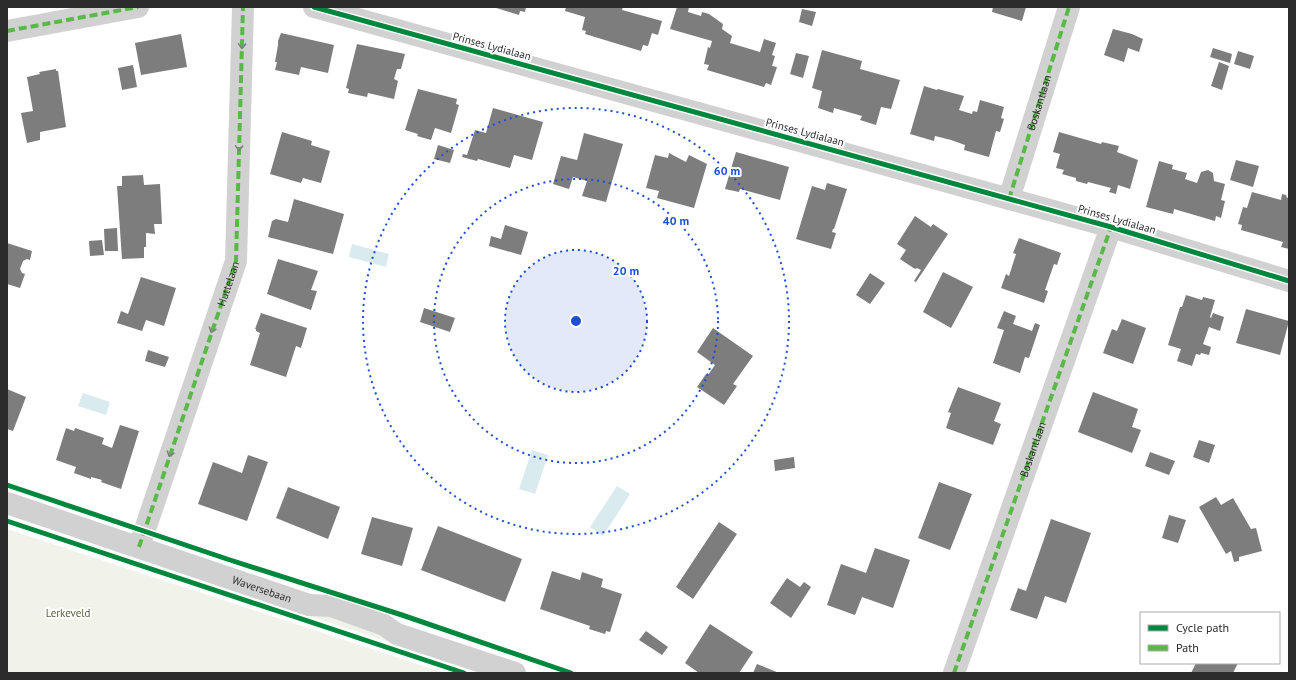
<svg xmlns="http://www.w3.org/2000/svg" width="1296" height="680" font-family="'PT Sans',sans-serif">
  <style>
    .green { fill: #f1f3eb }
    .water { fill: #d9ebee }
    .building { fill: #7d7d7d }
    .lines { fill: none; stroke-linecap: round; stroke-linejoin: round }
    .minor { stroke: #d1d1d1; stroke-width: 22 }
    .quiet { stroke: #58b947; stroke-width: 4; stroke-dasharray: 8 4; stroke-linecap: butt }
    .cycleway-casing { stroke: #fff; stroke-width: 8 }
    .cycleway { stroke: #00873e; stroke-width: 5 }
    .oneway { stroke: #7e7e7e }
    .ring { fill: none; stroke: #1d4ed8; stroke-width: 2; stroke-dasharray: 2 4 }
    .labels { text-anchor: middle; stroke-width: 4; stroke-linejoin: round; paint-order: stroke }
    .street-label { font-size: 11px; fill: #2c2c2c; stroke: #fff }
    .park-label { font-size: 11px; fill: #59633f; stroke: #fff }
    .centre { fill: #1d4ed8; stroke: #fff; stroke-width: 2 }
    .ring-label { font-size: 12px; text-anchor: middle; font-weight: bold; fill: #1d4ed8; stroke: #fff; stroke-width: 4; stroke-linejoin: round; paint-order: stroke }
  </style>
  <rect width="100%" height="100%" fill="#fff"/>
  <!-- green -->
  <path class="green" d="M7,529l425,140 13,4h-438z
    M306,615h20l47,13 22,16z"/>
  <!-- water -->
  <path class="water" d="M352,244l37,10 -3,13 -37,-10z
    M83,393l27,9 -4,13 -28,-9z
    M532,450l16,5 -13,39 -16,-5z
    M617,486l13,8 -27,42 -13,-9z"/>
  <!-- building -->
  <path class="building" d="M493,7h33l-1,5 -5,-1 -1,4z
    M566,7h57l-1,3 40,11 -4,14 -6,-2 -4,13 -5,-1 -2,6 -56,-17 1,-3 -4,-1 3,-13 -20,-6z
    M677,7h12l-1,5 13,4 1,-4 7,2 14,10 -1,5 10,7 -2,7 30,9 4,-13 12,4 -4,12 3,1 -3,10 5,1 -6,18 -5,-2 -2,4 -57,-17 2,-5 -5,-1 4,-17 2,1 2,-7 -42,-12z
    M993,7h33l-4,14 -30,-9z
    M802,9l14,3 -4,14 -13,-4z
    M1113,29l19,5 11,5 -4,13 -11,-4 -4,14 -20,-7z
    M281,33l53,12 -6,28 -27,-6 -2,8 -24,-5 2,-8h-2l3,-17v-4z
    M181,34l6,33 -46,8 -6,-32z
    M357,44l48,10 -4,15h-4l-3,10 4,2 -4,18 -26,-6 -1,4 -19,-4 1,-4 -3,-1z
    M1213,48l19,6 -2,9 -20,-6z
    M822,50l40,11 -2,8 40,11 -9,29 -10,-2 -5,18 -16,-5 2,-4 -28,-8 -1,5 -15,-5 4,-17 -10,-3z
    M1238,51l16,5 -4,13 -16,-5z
    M796,53l13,3 -6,22 -13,-4z
    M1219,62l10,4 -7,24 -11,-4z
    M133,65l4,22 -15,3 -4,-22z
    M56,69v2h2l8,56 -26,5v8l-13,3 -6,-30 12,-2 -6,-34 13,-3 -1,-2z
    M924,86l13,4 1,-1 26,7 -5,14 13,4 1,-3 4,1 3,-12 24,7 -3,11 3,1 -4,13 -4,-1 -7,26 -25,-7 1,-5 -14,-5 -16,-4 -1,5 -24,-7z
    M418,89l39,10 -1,5 3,1 -8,28 -16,-5 -4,12 -14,-4 1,-2 -13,-4z
    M493,108l50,14 -11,38 -18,-5 -4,13 -32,-9 -1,2 -15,-4 1,-3 4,1 8,-25 11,3z
    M282,132l30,9 -1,4 19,6 -9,32 -18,-5 -2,5 -31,-9z
    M1059,132l42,12 1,-2 17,4 -2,6 21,8 -8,29 -12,-4 -2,9 -7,-2 2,-4 -23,-6 -1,2 -11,-3v-3l-14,-4 2,-4 -8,-2 4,-14 -7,-2z
    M584,133l39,11 -17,58 -24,-6 5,-15 -14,-4 -4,12 -16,-5 8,-28 16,4z
    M438,145l16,5 -4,13 -16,-4z
    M736,152l53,15 -9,33 -40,-11 -1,3 -14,-3z
    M669,153l17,9 3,-7 18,9 -13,44 -37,-10 2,-7 -13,-3 9,-33 13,3z
    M1236,160l23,6 -6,21 -23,-7z
    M1159,161l14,4 -1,4 15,4 -2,6 12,4 4,-11 7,-2 5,3 1,8 11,3 -4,16 4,1 -4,17 -5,-2 -1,5 -41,-12 -1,5 -27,-7z
    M143,175l1,10 16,-1 2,40h-8l1,10 -9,-1v14h-2v11l-22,1 -5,-73h5v-10z
    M827,183l20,6 -13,40h-1l-1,3 4,1 -5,16 -35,-10 16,-53 13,4z
    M1252,192l29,8 1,-6 4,1 1,3 2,-1v52l-8,-2 2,-5 -42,-12 1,-5 -4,-1 5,-17 4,1z
    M294,199l50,15 -11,40 -65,-17 4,-16 4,-2 12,3z
    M915,216l16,11 2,-3 15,10 -32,48 -2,-1 7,-11 -4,-2 -2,1 -15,-10 6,-9 -9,-6z
    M505,225l23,7 -7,23 -32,-9 2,-10 10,3z
    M117,228l1,23h-13l-1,-22z
    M1019,238l42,15 -4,12 -3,-1 -9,26 3,1 -4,12 -43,-15 5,-14 3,2 7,-22 -3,-1z
    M102,240l2,15 -14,1 -1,-15z
    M7,243l25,8 -2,9 -3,-1 -4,2 -3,8 2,4 3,1 -5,14 -13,-4z
    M278,259l40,12 -7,19 6,1 -6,19 -44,-16z
    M943,272l30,15 -22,41 -28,-16z
    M870,273l15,10 -15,21 -14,-9z
    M141,277l35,11 -12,38 -18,-6 -4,11 -25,-8 4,-12 7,3z
    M1186,295l16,5 1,-3 12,3 -5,17 1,1 2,-5 11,4 -4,14 -11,-4 -6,17 8,3 -2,8 -8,-2 -1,2 -4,-1 -4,12 -15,-5 4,-12 -13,-4 12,-38h2z
    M424,308l31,10 -5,14 -30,-10z
    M1246,309l43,12 -9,34 -44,-12z
    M1004,311l12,5 -3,8 19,7 3,-8 5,2 -11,33 -4,-1 -5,16 -27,-10 11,-33 -7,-2z
    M261,313l46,15 -6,20 -5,-2 -10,31 -36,-12 10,-32 -4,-2v-2h-1z
    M1122,319l24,9 -13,36 -30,-11 9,-24 5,2z
    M713,328l40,28 -20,28 4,2 -13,19 -27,-18 9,-13 2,1 7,-10 -18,-13z
    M148,350l21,7 -4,10 -20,-6z
    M958,387l43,16 -7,18 7,3 -8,21 -47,-17 5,-15 -3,-1z
    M7,389l19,8 -13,34 -6,-2z
    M1093,392l45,17 -6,18 9,3 -9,23 -54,-21z
    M120,425l19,6 -18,58 -20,-7 1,-2 -11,-3v2l-17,-6 2,-6 -20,-7 10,-32 8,3 1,-3 29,10 -2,6 10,4z
    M1199,440l16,5 -6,18 -16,-6z
    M1150,452l25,9 -6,14 -24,-9z
    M248,455l20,7 -21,59 -49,-17 15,-42 29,11z
    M794,457l1,11 -20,3 -1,-11z
    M939,482l33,12 -22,56 -32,-12z
    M288,487l52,20 -12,32 -52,-21z
    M1216,497l5,8 12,-7 18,31 5,-1 6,23 -23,6v4l-5,1 -3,-11 -5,3 -27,-47z
    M1169,515l17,5 -8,23 -16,-5z
    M372,517l41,11 -11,38 -41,-12z
    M1051,519l40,14 -25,70 -21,-7 -8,23 -27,-9 8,-22 8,3z
    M719,522l18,12 -44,65 -17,-12z
    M438,526l84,33 -17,43 -84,-32z
    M875,548l35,12 -17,48 -31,-11 -7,18 -28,-10 14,-41 25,9z
    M552,571l28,9 2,-8 21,7 -2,8 21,7 -12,38 -4,-1 -1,3 -16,-5 1,-3 -50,-17z
    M787,578l13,9 4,-5 7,5 -20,31 -21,-15z
    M710,624l43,28 -14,21h-40l-14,-10z
    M646,631l22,16 -6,8 -23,-15z
    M1196,663h42l-5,10h-42z
    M757,664l22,9h-26z"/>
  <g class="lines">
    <!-- minor -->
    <g class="minor">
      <path d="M314,7l797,220 178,54"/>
      <path d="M7,31l131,-24"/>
      <path id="s1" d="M1009,199l60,-192"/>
      <path id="s2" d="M7,503l302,102 22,1 53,19 13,9 118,39"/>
      <path id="s3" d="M139,547l97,-286 7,-254"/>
      <path id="s4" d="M954,673l157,-446"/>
    </g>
    <!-- quiet -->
    <path class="quiet" d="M7,31l131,-24
      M1009,199l60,-192
      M139,547l97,-286 7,-254
      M954,673l157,-446"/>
    <defs>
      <path id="cycleway" d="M314,7l797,220 178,54
        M7,485l220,74 175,56 169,58
        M7,521l457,152"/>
    </defs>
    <!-- cycleway casing -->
    <use href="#cycleway" class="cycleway-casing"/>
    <!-- cycleway -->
    <use href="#cycleway" class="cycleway"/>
  </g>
  <!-- one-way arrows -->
  <defs><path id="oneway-chevron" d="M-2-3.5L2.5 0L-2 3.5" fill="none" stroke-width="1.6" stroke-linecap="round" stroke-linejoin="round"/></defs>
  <g class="oneway">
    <use href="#oneway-chevron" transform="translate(242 46) rotate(92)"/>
    <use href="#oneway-chevron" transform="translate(239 148) rotate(92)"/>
    <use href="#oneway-chevron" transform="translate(212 330) rotate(109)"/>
    <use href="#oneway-chevron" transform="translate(170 454) rotate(109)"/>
  </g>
  <!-- distance rings -->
  <circle cx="576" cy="321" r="71" fill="#1d4ed8" fill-opacity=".12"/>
  <g class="ring">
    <circle cx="576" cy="321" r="71"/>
    <circle cx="576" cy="321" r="142"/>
    <circle cx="576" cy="321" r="213"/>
  </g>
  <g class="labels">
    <!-- street labels -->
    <g class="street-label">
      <text transform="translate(492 46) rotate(15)" y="4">Prinses Lydialaan</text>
      <text dy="4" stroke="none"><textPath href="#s1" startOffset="101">Boskantlaan</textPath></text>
      <text transform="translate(805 132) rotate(15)" y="4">Prinses Lydialaan</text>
      <text transform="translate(1117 219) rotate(16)" y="4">Prinses Lydialaan</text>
      <text dy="4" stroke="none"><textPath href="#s3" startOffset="278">Huttelaan</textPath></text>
      <text dy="4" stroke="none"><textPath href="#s4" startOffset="237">Boskantlaan</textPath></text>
      <text dy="4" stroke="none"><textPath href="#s2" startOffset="269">Waversebaan</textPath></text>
    </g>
    <!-- park labels -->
    <g class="park-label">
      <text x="68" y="617">Lerkeveld</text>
    </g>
  </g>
  <circle cx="576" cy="321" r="6" class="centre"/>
  <g class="ring-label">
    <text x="727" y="175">60 m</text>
    <text x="676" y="225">40 m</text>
    <text x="626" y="275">20 m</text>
  </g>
  <!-- border -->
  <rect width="1296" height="680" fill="none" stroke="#2c2c2c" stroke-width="16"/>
  <!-- legend -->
  <rect x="1140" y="612" width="140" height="52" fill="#ffffff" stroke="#ababab"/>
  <rect x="1148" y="625" width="20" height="6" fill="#00873e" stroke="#ababab"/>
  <text x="1176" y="632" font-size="12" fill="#2c2c2c">Cycle path</text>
  <rect x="1148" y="645" width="20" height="6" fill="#58b947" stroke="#ababab"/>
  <text x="1176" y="652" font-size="12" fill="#2c2c2c">Path</text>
</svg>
